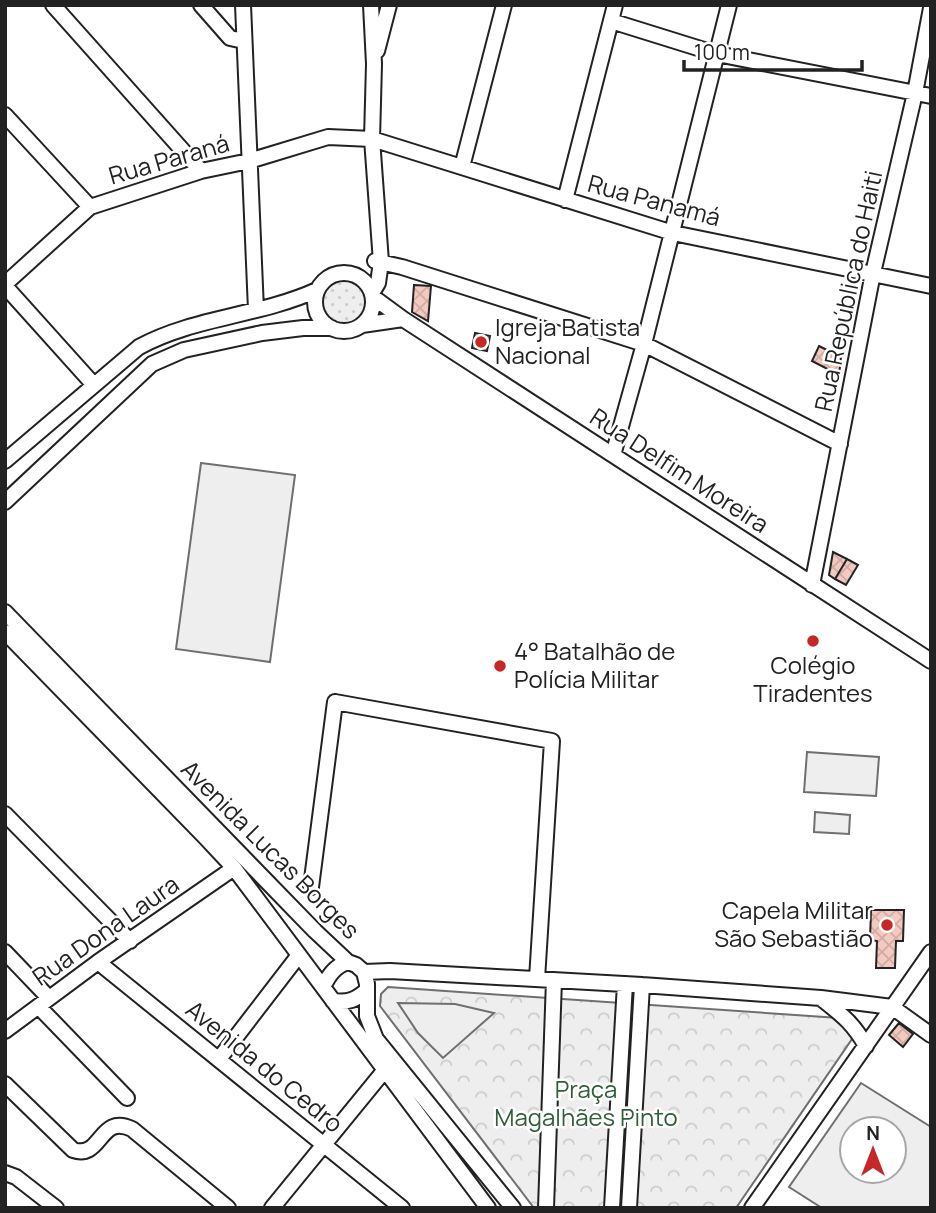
<svg xmlns="http://www.w3.org/2000/svg" width="936" height="1213" font-family="Manrope,sans-serif">
  <style>
    .grass { fill: url(#grass-dots); stroke: #6f6f6f; stroke-width: 2 }
    .forest { fill: url(#forest-crowns); stroke: #6f6f6f; stroke-width: 2 }
    .pitch { fill: #eee; stroke: #6f6f6f; stroke-width: 2; fill-rule: evenodd }
    .building { fill: url(#building-cross-hatch); stroke: #222; stroke-width: 2 }
    .lines { fill: none; stroke-linecap: round; stroke-linejoin: round }
    .minor-casing { stroke: #222; stroke-width: 18 }
    .minor { stroke: #fff; stroke-width: 14 }
    .poi-dot { fill: #c62828; stroke: #fff; stroke-width: 2.5 }
    .labels { text-anchor: middle; stroke-width: 5; stroke-linejoin: round; paint-order: stroke }
    .street-label { font-size: 24px; fill: #222; stroke: #fff }
    .poi-label { font-size: 24px; fill: #222; stroke: #fff; text-anchor: start }
    .park-label { font-size: 24px; fill: #2f5e38; stroke: #fff }
  </style>
  <defs>
    <pattern id="grass-dots" width="8" height="8" patternUnits="userSpaceOnUse" patternTransform="scale(1.75)"><rect width="8" height="8" fill="#eee"/><path d="M2 2h.1M6 6h.1" fill="none" stroke="#ccc" stroke-width="1.8" stroke-linecap="round"/></pattern>
    <pattern id="forest-crowns" width="20" height="18" patternUnits="userSpaceOnUse" patternTransform="scale(1.75)"><rect width="20" height="18" fill="#eee"/><path d="M2 6a3 3 0 1 1 6 0M12 15a3 3 0 1 1 6 0" fill="none" stroke="#ccc"/></pattern>
    <pattern id="building-cross-hatch" width="8" height="8" patternUnits="userSpaceOnUse" patternTransform="scale(1.75)"><rect width="8" height="8" fill="#f3c9c0"/><path d="M0 0l8 8M0 8l8-8" fill="none" stroke="#d0aca5"/></pattern>
  </defs>
  <rect width="100%" height="100%" fill="#fff"/>
  <!-- grass -->
  <path class="grass" d="M321 302a24 24 0 1 1 48 0a24 24 0 1 1-48 0Z"/>
  <!-- forest -->
  <path class="forest" d="M388,987l451,31 9,10 4,11 -116,169h-202l-154,-202 1,-12z"/>
  <!-- pitch -->
  <path class="pitch" d="M201,463l94,12 -25,187 -94,-13z
    M807,752l72,5 -3,39 -72,-4z
    M815,812l35,3 -1,19 -35,-2z
    M398,1003l57,1 39,9 -51,45 -25,-25z
    M861,1083l70,44v81h-109l-33,-21zM894,1129v42h-42v-42z"/>
  <!-- building -->
  <path class="building" d="M414,285l17,1 -3,35 -16,-9z
    M475,333l15,3 -3,15 -15,-3z
    M819,346l22,11 -2,18 -27,-14z
    M833,552l14,7 -12,20 -6,-4z
    M847,559l11,6 -12,20 -11,-6z
    M871,910h33l-1,31h-7l-1,27h-19l1,-27 -7,-1z
    M899,1023l14,11 -10,13 -14,-12z"/>
  <g class="lines">
    <defs>
      <path id="minor" d="M53,5l148,166
        M201,5l29,33 14,3
        M243,5l13,305
        M371,5l3,59 -2,75 9,123 -3,21 -6,10
        M611,21l106,33 214,42
        M377,51l12,-46
        M5,115l85,92
        M462,167l42,-162
        M565,200l50,-195
        M375,261l27,6 242,77 196,100
        M315 302a29 29 0 1 1 58 0a29 29 0 1 1-58 0Z
        M5,284l85,-77 111,-36 48,-10 79,-24 44,2 301,94 258,53
        M5,286l89,99
        M373,297l30,22 528,342
        M362,325l41,-6
        M613,455l31,-111 85,-339
        M5,461l134,-114c55,-30 121,-31 178,-57
        M5,502l147,-138 32,-14 78,-17 41,-5h29
        M812,585l61,-312 42,-180 16,-85
        M5,612l310,319 33,31 8,3 8,7 3,12v32l9,23 137,169
        M5,632l200,205 29,31 254,340
        M5,814l125,127
        M311,887l24,-185 217,39 -15,238
        M5,952l44,46
        M98,962l304,246
        M364,972l26,-1 252,14 179,13 71,9 39,28
        M323,987c6,-12 12,-21 25,-25
        M822,999c20,16 31,24 44,47
        M333,1001c15,2 23,-1 34,-11
        M39,1007l88,91
        M5,1031l93,-69 136,-94
        M219,1059l80,-104
        M5,1084l68,66c29,10 26,-37 59,-21l96,79
        M5,1173l11,4 40,31
        M272,1208l112,-137
        M546,1208l8,-228
        M612,1208l13,-224
        M629,1208l13,-223
        M752,1208l179,-256"/>
    </defs>
    <!-- minor casing -->
    <use href="#minor" class="minor-casing"/>
    <!-- minor -->
    <use href="#minor" class="minor"/>
  </g>
  <!-- markers -->
  <g class="poi-dot">
    <circle cx="481" cy="342" r="7"/>
    <circle cx="813" cy="641" r="7"/>
    <circle cx="500" cy="666" r="7"/>
    <circle cx="887" cy="925" r="7"/>
  </g>
  <g class="labels">
    <!-- street labels -->
    <g class="street-label">
      <text transform="translate(169 160) rotate(-16)" y="8">Rua Paraná</text>
      <text transform="translate(654 201) rotate(15)" y="8">Rua Panamá</text>
      <text transform="translate(849 291) rotate(-78)" y="8">Rua República do Haiti</text>
      <text transform="translate(679 471) rotate(33)" y="8">Rua Delfim Moreira</text>
      <text transform="translate(270 850) rotate(45)" y="8">Avenida Lucas Borges</text>
      <text transform="translate(106 931) rotate(-35)" y="8">Rua Dona Laura</text>
      <text transform="translate(264 1067) rotate(39)" y="8">Avenida do Cedro</text>
    </g>
    <!-- poi labels -->
    <g class="poi-label">
      <text x="495" y="336">Igreja Batista<tspan x="495" dy="28">Nacional</tspan></text>
      <text x="514" y="660">4° Batalhão de<tspan x="514" dy="28">Polícia Militar</tspan></text>
      <text x="813" y="674" text-anchor="middle">Colégio<tspan x="813" dy="28">Tiradentes</tspan></text>
      <text x="873" y="919" text-anchor="end">Capela Militar<tspan x="873" dy="28">São Sebastião</tspan></text>
    </g>
    <!-- park labels -->
    <g class="park-label">
      <text x="586" y="1098">Praça<tspan x="586" dy="28">Magalhães Pinto</tspan></text>
    </g>
  </g>
  <!-- border -->
  <rect width="936" height="1213" fill="none" stroke="#222222" stroke-width="14"/>
  <!-- north arrow -->
  <g transform="translate(873 1150)"><circle r="33" fill="#ffffff" stroke="#a7a7a7" stroke-width="2"/>
  <path d="M0-5L12 26L0 18L-12 26Z" fill="#c62828"/>
  <text y="-10" font-size="19" font-weight="bold" text-anchor="middle" fill="#222222">N</text>
  </g>
  <!-- scale -->
  <path d="M684 60v10h178v-10" fill="none" stroke="#222222" stroke-width="3.5"/>
  <text x="694" y="60" font-size="21" fill="#222222" stroke="#ffffff" stroke-width="5" paint-order="stroke">100 m</text>
</svg>
